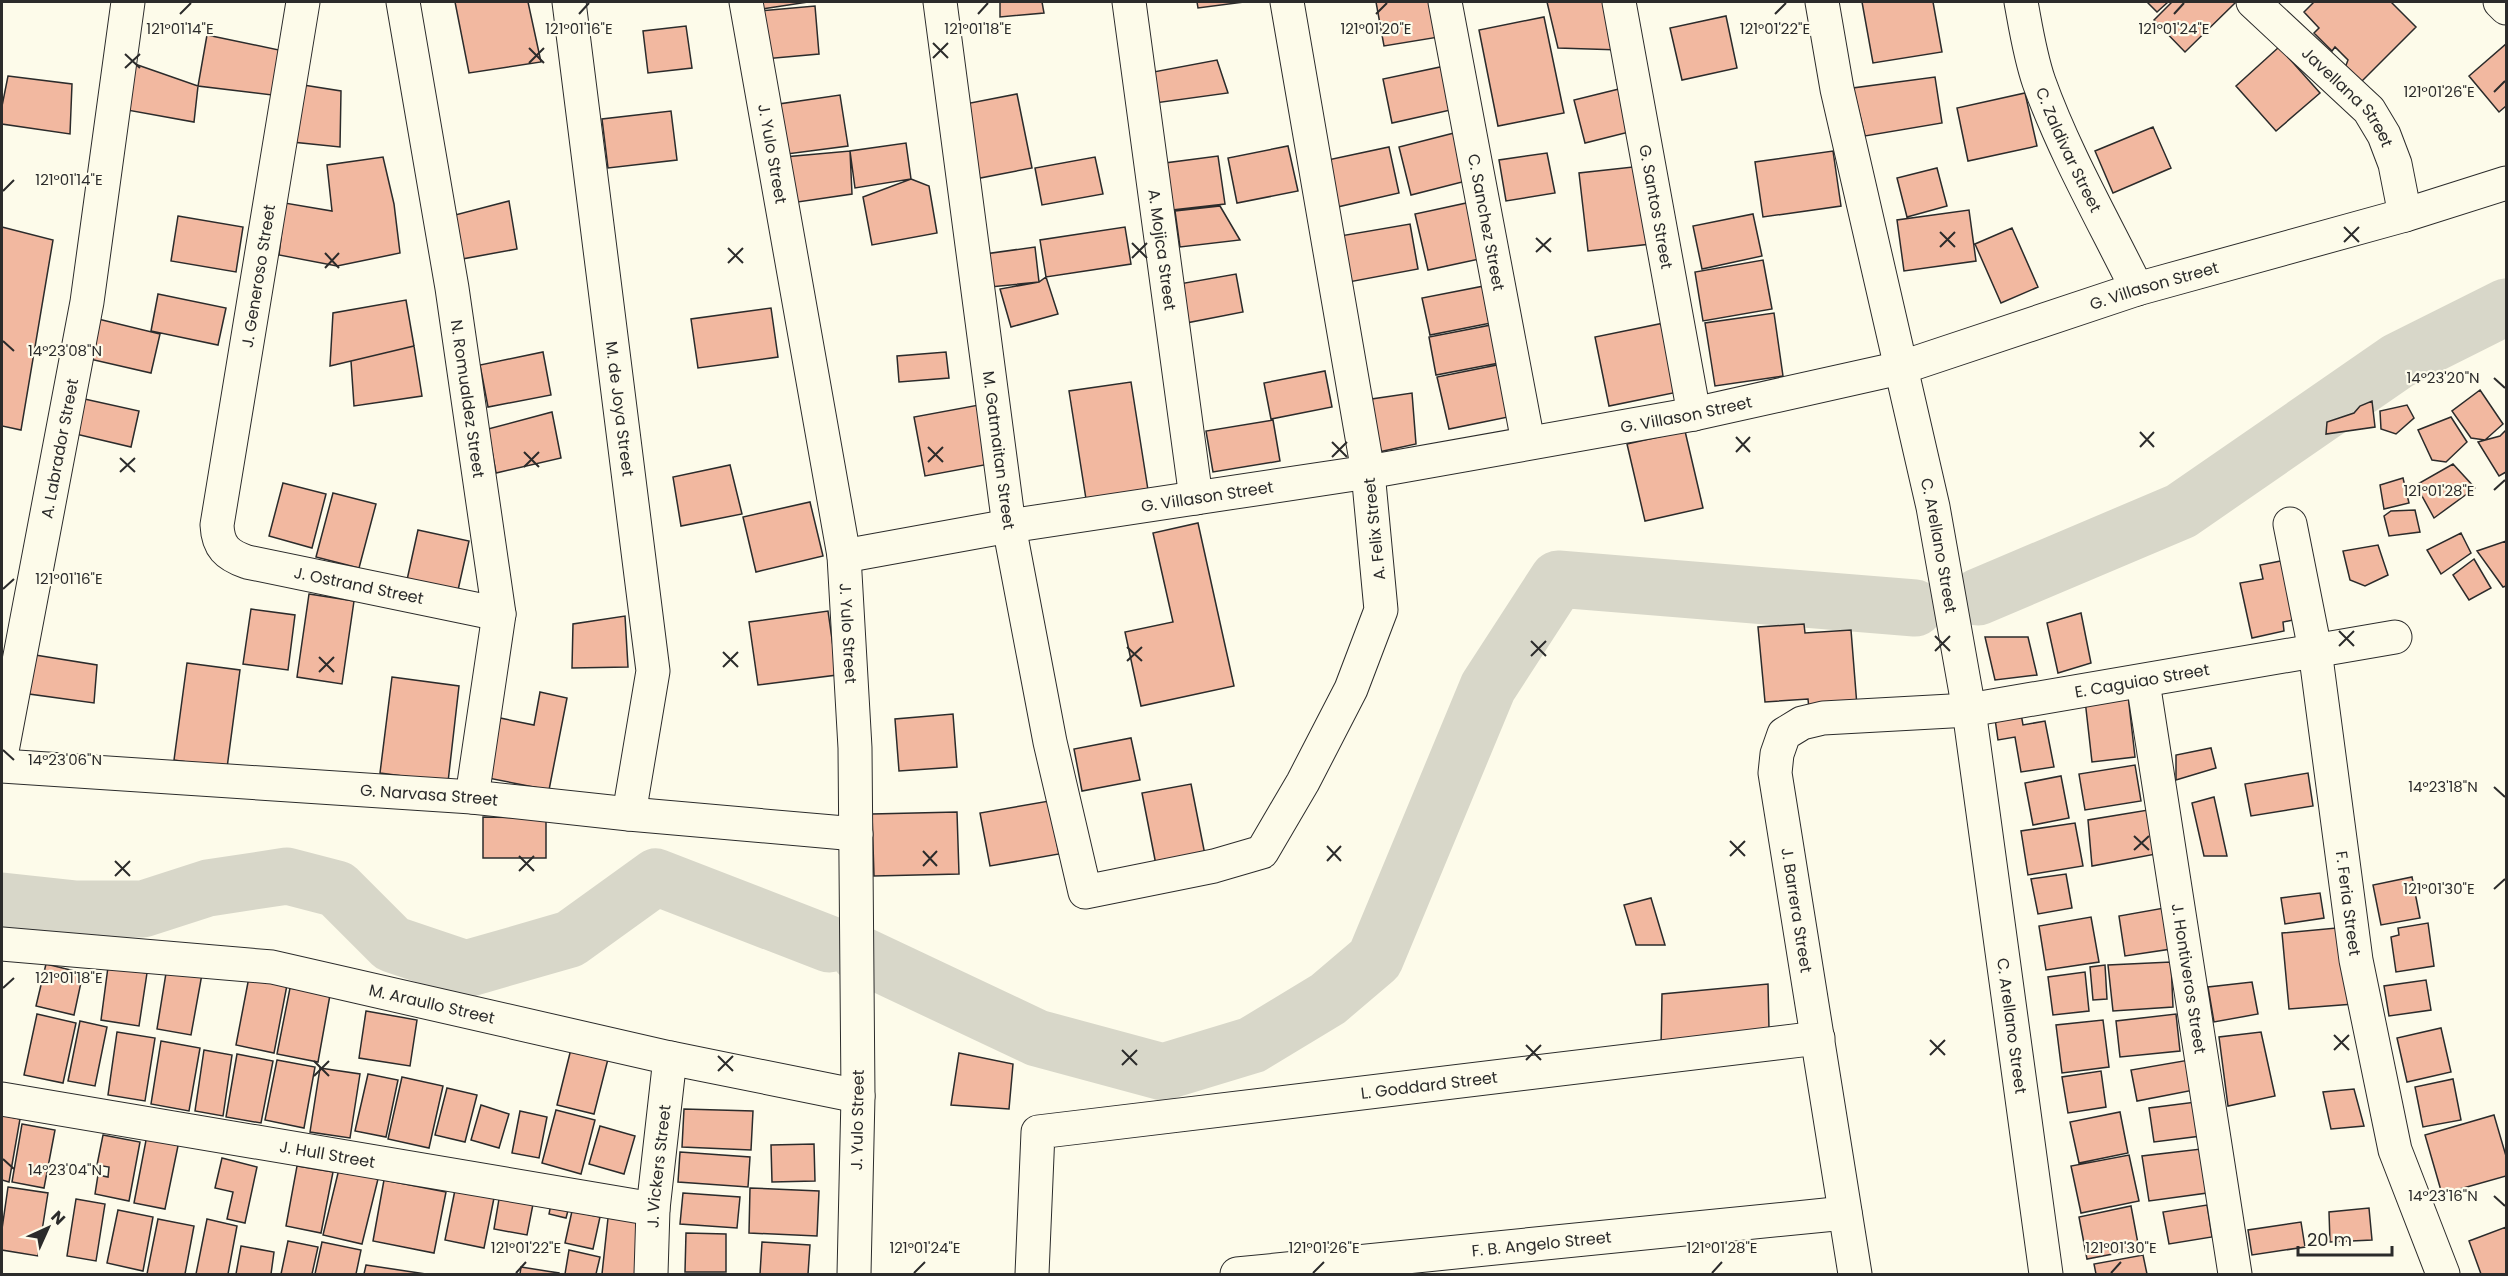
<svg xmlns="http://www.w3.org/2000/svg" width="2508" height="1276" font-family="Poppins,sans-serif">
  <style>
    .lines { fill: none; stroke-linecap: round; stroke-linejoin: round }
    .river { stroke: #d8d7c9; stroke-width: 57 }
    .building { fill: #f2b8a0; stroke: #2b2b2b; stroke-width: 1.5 }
    .minor-casing { stroke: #2b2b2b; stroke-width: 35 }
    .minor { stroke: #fdfbea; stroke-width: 33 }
    .ticks { fill: none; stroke: #2b2b2b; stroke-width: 2 }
    .labels { text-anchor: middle; stroke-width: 4.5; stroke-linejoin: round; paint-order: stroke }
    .street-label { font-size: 16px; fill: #2b2b2b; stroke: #fdfbea }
    .ticks-label { font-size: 15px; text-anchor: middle; fill: #2b2b2b; stroke: #fdfbea; stroke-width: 4.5; stroke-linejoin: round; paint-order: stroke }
  </style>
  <rect width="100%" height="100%" fill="#fdfbea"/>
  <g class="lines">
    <!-- river -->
    <path class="river" d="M1978,597l203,-86 217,-150 108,-54
      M2,901l74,8h67l65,-21 79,-12 50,13 55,55 74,25 104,-30 86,-62 173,67
      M859,954l178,84 126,34 89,-27 76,-46 47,-40 113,-272 70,-108 357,29"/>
  </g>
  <!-- building -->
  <path class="building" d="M455,2h73l13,60 -72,11z
    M753,2h55l-53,8z
    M1000,2h42l2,11 -44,4z
    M1197,2h47l-46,6z
    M1376,2h57l6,35 -55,9z
    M1547,2h62l11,48 -62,-2z
    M1862,2h71l9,50 -69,11z
    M2147,2h21l-11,10z
    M2172,2h62l1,1 -50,49 -31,-32z
    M2314,2h77l25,25 -56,56 -15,-15 3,-8 -13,-13 -3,4 -18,-18 5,-5 -15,-16z
    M815,6l4,48 -55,5 -5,-48z
    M1726,16l11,52 -55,12 -12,-52z
    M1544,17l20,96 -66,13 -19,-96z
    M686,26l6,42 -44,5 -5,-42z
    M207,35l72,15 -7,45 -74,-9z
    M2506,44v62l-7,6 -30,-36z
    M2279,47l41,46 -44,38 -40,-45z
    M1217,60l11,33 -73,10 -7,-30z
    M132,63l66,23 -4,36 -67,-12z
    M1445,66l10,43 -63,14 -9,-44z
    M8,76l64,8 -2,50 -68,-10v-18z
    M1935,77l7,46 -77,13 -12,-48z
    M297,84l44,7 -1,56 -48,-5z
    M1623,88l10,43 -48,12 -11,-43z
    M2025,93l12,53 -69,15 -11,-53z
    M1017,94l15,74 -57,11 -15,-74z
    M840,95l8,51 -61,8 -8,-50z
    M671,111l6,49 -69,8 -6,-49z
    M2153,127l18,41 -58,25 -18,-42z
    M1458,132l12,48 -59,15 -12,-48z
    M906,143l5,36 -56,9 -5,-37z
    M1288,146l10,45 -61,12 -9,-45z
    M1389,147l10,46 -66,15 -10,-47z
    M850,151l2,43 -61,9 -7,-46z
    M1833,151l8,55 -78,11 -8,-55z
    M1547,153l8,40 -49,8 -7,-41z
    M1218,156l7,48 -53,6 -7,-47z
    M383,157l11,47 6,49 -63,13 -58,-11 6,-52 47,8 -5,-46z
    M1095,157l8,37 -61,11 -7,-37z
    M1642,166l9,78 -63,7 -9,-78z
    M1937,168l10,38 -40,11 -10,-39z
    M911,179l18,7 8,47 -65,12 -9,-48z
    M509,201l8,48 -55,10 -7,-44z
    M1471,202l13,56 -56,12 -13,-56z
    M1220,206l20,34 -60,7 -5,-36z
    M1969,210l7,51 -72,10 -7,-51z
    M1753,214l9,42 -60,13 -9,-43z
    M178,216l65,11 -7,45 -65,-11z
    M1410,224l8,45 -69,13 -9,-46z
    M2,227l51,13 -32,190 -19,-4z
    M1125,227l6,37 -85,13 -6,-37z
    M2012,228l26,59 -37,16 -26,-59z
    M1035,247l4,35 -49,5 -5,-33z
    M1763,260l9,49 -69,12 -8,-49z
    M1236,274l7,38 -57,11 -7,-39z
    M1046,277l12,37 -47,13 -11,-38 39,-7z
    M1484,286l7,37 -61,12 -8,-37z
    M158,294l68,14 -8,37 -67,-14z
    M406,300l8,46 -84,20 3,-53z
    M771,308l7,49 -80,11 -7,-49z
    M1774,313l9,63 -68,10 -10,-63z
    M90,317l70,17 -9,39 -70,-16z
    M1664,323l14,69 -69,14 -14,-69z
    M1491,325l8,38 -63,12 -7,-38z
    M414,346l8,50 -68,10 -3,-45z
    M543,352l8,43 -63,12 -8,-42z
    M946,352l3,26 -50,4 -2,-26z
    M1502,364l11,52 -64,13 -12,-52z
    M1325,371l7,36 -61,12 -7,-36z
    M1131,382l17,108 -62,9 -17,-108z
    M2480,390l23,34 -18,16 -14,-2 -19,-27z
    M1412,393l4,51 -42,9 -9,-53z
    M71,396l68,15 -8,36 -68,-16z
    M2372,401l3,26 -49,7 1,-12 27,-9 6,-7z
    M984,404l11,59 -70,13 -11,-59z
    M2407,405l7,13 -18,16 -15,-5 -1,-18z
    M552,412l9,46 -65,15 -8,-44z
    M2451,417l16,25 -21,20 -14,-2 -14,-30z
    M1273,420l7,41 -67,11 -7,-41z
    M2506,430v42l-7,4 -21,-34 22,-6z
    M1685,431l18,77 -58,13 -18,-77z
    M2453,464l22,24 -41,30 -18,-33z
    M730,465l12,49 -61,12 -8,-49z
    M2403,478l6,25 -25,6 -4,-24z
    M283,483l43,11 -14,54 -43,-12z
    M333,493l43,11 -17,64 -43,-11z
    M810,502l13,54 -67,16 -13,-55z
    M2415,510l5,22 -31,4 -5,-20 7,-5z
    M1198,523l36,163 -93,20 -16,-74 48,-10 -20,-89z
    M418,530l51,11 -13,58 -51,-10z
    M2461,533l10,20 -30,21 -14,-24z
    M2506,541v45l-3,1 -26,-36z
    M2378,545l10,30 -23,11 -15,-6 -7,-29z
    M2474,559l17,29 -22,12 -16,-25z
    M2286,560l12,59 -15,3 1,9 -32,7 -12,-55 23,-4 -3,-14z
    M309,594l45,7 -12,83 -45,-7z
    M251,609l44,6 -7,55 -45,-6z
    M828,611l9,64 -79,10 -9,-63z
    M2081,613l10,50 -33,10 -11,-50z
    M625,616l3,51 -56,1 1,-44z
    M1804,624l1,9 46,-3 6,76 -48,3 -1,-10 -43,3 -7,-75z
    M1985,637h43l9,38 -42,5z
    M29,654l68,11 -3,38 -72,-10z
    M187,663l53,7 -13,98 -53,-8z
    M392,677l67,9 -11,96 -68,-9z
    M540,692l27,6 -18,92 -61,-12 12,-60 34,7z
    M2128,695l7,62 -43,5 -7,-62z
    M2020,708l3,17 22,-4 9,46 -33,5 -6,-35 -17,3 -4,-28z
    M953,714l4,53 -58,4 -4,-52z
    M1131,738l9,42 -58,11 -8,-42z
    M2211,748l5,20 -40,12v-25z
    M2135,765l6,36 -56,9 -6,-36z
    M2308,773l5,33 -62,10 -6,-32z
    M2061,776l8,42 -36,7 -8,-42z
    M1191,784l15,76 -49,10 -15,-77z
    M2214,797l13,59h-23l-12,-53z
    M1049,801l10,53 -69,12 -10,-53z
    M2148,810l8,44 -64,12 -4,-46z
    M957,812l2,62 -85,2 -2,-62z
    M483,817l63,1v40h-63z
    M2075,823l8,43 -55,9 -7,-44z
    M2066,874l6,34 -34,6 -7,-35z
    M2412,877l8,41 -39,7 -8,-40z
    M2320,893l4,25 -39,6 -4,-26z
    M1651,898l14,47h-29l-12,-40z
    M2164,908l7,41 -46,7 -6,-40z
    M2091,917l8,45 -53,8 -7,-44z
    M2428,923l6,43 -38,6 -5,-35 8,-2 -1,-7z
    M2347,927l7,77 -65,5 -7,-76z
    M2171,962l2,45 -60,4 -5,-46z
    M46,964l37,9 -9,42 -38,-9z
    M2105,965l2,34 -14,1 -3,-33z
    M108,967l39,6 -8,53 -38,-6z
    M167,967l35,7 -11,61 -34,-6z
    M2085,972l4,39 -36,4 -5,-38z
    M249,977l38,8 -13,68 -38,-8z
    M2426,980l5,30 -42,6 -5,-30z
    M2252,982l6,32 -44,8 -6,-35z
    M1768,984l1,45 -108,18 1,-53z
    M290,988l40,7 -12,67 -41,-8z
    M366,1011l51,9 -7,46 -51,-8z
    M37,1014l39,9 -13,60 -39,-8z
    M2176,1014l4,37 -60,6 -4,-36z
    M2103,1020l6,47 -47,6 -6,-48z
    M80,1021l27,6 -12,59 -27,-5z
    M2441,1028l10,44 -44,10 -10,-44z
    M117,1032l38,6 -10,63 -37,-6z
    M2261,1032l14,64 -47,10 -9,-69z
    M161,1041l39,7 -11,63 -38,-7z
    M571,1049l37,10 -14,55 -37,-9z
    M204,1050l28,5 -9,61 -28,-5z
    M959,1053l54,11 -4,45 -58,-4z
    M237,1054l36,7 -12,62 -35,-6z
    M277,1060l38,7 -11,61 -39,-8z
    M2189,1060l5,30 -57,11 -6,-31z
    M320,1068l40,6 -10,64 -40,-6z
    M2101,1071l5,36 -38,6 -6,-36z
    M368,1074l30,6 -12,57 -31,-6z
    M402,1077l41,9 -14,62 -41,-9z
    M2453,1079l8,41 -38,7 -8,-40z
    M447,1088l30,7 -12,47 -30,-7z
    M2354,1089l10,37 -33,3 -8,-37z
    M2196,1102l5,34 -47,6 -5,-34z
    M481,1105l28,9 -10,34 -28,-8z
    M684,1109l69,2 -2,39 -69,-3z
    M556,1110l39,10 -14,54 -39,-11z
    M520,1111l27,6 -8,41 -27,-5z
    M2120,1112l8,41 -49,10 -9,-41z
    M2,1115l18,4 -11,63 -7,-2z
    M2494,1115l12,41v20l-64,18 -17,-59z
    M22,1124l33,6 -11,58 -32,-6z
    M600,1126l35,10 -11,38 -35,-10z
    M103,1135l37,7 -11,59 -34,-7 3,-19 10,2 1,-10 -12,-2z
    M147,1135l32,6 -14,68 -31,-6z
    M814,1144l1,37 -43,1 -1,-37z
    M2201,1149l6,44 -58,8 -7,-45z
    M680,1152l70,5 -2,30 -70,-5z
    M2129,1155l10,46 -58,12 -10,-47z
    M222,1158l35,9 -12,56 -18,-4 6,-27 -18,-4z
    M297,1166l36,6 -12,61 -35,-7z
    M339,1169l39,10 -16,65 -39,-9z
    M384,1180l62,12 -12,61 -61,-12z
    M456,1185l39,8 -11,55 -39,-8z
    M8,1187l40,6 -10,63 -36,-6v-21z
    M750,1188l69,3 -2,45 -68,-3z
    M500,1193l34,6 -7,36 -33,-6z
    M683,1193l57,4 -3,31 -57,-4z
    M76,1199l29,5 -9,57 -29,-5z
    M552,1199l18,4 -4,15 -17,-4z
    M2207,1205l5,32 -43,7 -6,-32z
    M2131,1206l8,43 -52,10 -8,-42z
    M2369,1208l3,32 -42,2 -1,-30z
    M118,1210l35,7 -10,54 -36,-8z
    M572,1211l28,6 -7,32 -28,-6z
    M608,1218l40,4 -5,52h-41z
    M158,1219l36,7 -9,48h-38z
    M207,1219l30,7 -9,48h-32z
    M2301,1222l4,25 -53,8 -4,-25z
    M2506,1227v47h-25l-12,-33z
    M686,1233l40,1v38h-41z
    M288,1241l30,6 -6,27h-31z
    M322,1242l39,8 -5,24h-41z
    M762,1242l48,3 -2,29h-48z
    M241,1246l33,6 -3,22h-35z
    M569,1250l31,7 -4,17h-31z
    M2143,1255l4,19h-51l-2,-10z
    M366,1265l60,9h-62z
    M521,1267l38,6v1h-39z"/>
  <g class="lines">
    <defs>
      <g id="minor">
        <path id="s1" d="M303,2l-86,523c1,22 10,30 30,37l252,52"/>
        <path id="s2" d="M403,2l49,286 47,326 -27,183"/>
        <path id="s3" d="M569,2l84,669 -24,143"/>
        <path id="s4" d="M746,2l98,554 11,192 3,348 -4,178"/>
        <path id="s5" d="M940,2l69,524 41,216 35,150 129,-26 48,-14 41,-70 48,-93 30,-79 -13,-138 -81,-470"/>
        <path id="s6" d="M1129,2l67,496"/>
        <path id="s7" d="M1445,2l83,440"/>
        <path id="s8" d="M1619,2l75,412"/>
        <path id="s9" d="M1822,2l15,87 96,418 36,203 77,564"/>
        <path id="s10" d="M2021,2c5,27 9,54 18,80 25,70 65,140 98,207"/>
        <path id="s11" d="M2253,2l116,108 15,25 11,29 10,51"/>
        <path d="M2500,2l6,6"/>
        <path id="s12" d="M2290,524l25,126 41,310 39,190 48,124"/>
        <path id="s13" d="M844,556l165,-30 359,-54 326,-58 206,-46 237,-79 268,-74 101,-32"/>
        <path id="s14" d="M2143,682l92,592"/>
        <path id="s15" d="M2,751l85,-449 41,-300"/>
        <path id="s16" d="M2,766l470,31 157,17 227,20"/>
        <path id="s17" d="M2,944l270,23 398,91 188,38"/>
        <path id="s18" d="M2,1099l651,110"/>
        <path id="s19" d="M651,1274l2,-65 17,-151"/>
        <path id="s20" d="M1032,1274l6,-142 780,-94"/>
        <path id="s21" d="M1237,1274l608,-61"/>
        <path id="s22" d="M1855,1274l-80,-501 2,-19 7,-20 18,-11 21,-5 146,-8 426,-73"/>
      </g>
    </defs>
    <!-- minor casing -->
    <use href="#minor" class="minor-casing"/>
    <!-- minor -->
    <use href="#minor" class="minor"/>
  </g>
  <!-- ticks -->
  <path class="ticks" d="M180,14l11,-11M579,14l10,-11M978,14l10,-11M1376,14l11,-11M1775,14l11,-11M2174,14l10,-11M933,43l15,15M529,48l15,15M125,54l15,14M933,58l15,-15M529,63l15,-15M125,68l15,-14M2494,92l11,-11M3,191l11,-11M2344,227l15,15M1940,232l15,15M1536,238l15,14M2344,242l15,-15M1132,243l15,15M1940,247l15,-15M728,248l15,15M1536,252l15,-14M325,253l14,15M1132,258l15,-15M728,263l15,-15M325,268l14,-15M3,341l11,10M2494,378l11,10M2140,432l14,15M1736,437l14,15M1332,442l15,15M928,447l15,15M2140,447l14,-15M524,452l15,15M1736,452l14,-15M1332,457l15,-15M120,458l15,14M928,462l15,-15M524,467l15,-15M120,472l15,-14M2494,490l11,-10M3,589l11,-10M2339,631l15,15M1935,636l15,15M1531,641l15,15M2339,646l15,-15M1127,647l15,14M1935,651l15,-15M723,652l15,15M1531,656l15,-15M319,657l15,15M1127,661l15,-14M723,667l15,-15M319,672l15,-15M3,750l11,10M2494,787l11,10M2134,836l15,14M1730,841l15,15M1327,846l14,15M2134,850l15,-14M923,851l14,15M519,856l15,15M1730,856l15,-15M115,861l15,15M1327,861l14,-15M923,866l14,-15M519,871l15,-15M115,876l15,-15M2494,889l11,-10M3,988l11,-10M2334,1035l15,15M1930,1040l15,15M1526,1045l15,15M1122,1050l15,15M2334,1050l15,-15M1930,1055l15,-15M718,1056l15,15M1526,1060l15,-15M314,1061l15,15M1122,1065l15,-15M718,1071l15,-15M314,1076l15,-15M3,1159l11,10M2494,1196l11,10M516,1273l10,-11M914,1273l11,-11M1313,1273l11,-11M1712,1273l10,-11M2111,1273l10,-11"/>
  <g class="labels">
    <!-- street labels -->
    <g class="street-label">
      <text dy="6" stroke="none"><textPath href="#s11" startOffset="135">Javellana Street</textPath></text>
      <text dy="6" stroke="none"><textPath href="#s10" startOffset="156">C. Zaldivar Street</textPath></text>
      <text dy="6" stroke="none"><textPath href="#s4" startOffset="154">J. Yulo Street</textPath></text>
      <text dy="6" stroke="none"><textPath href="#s8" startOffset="208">G. Santos Street</textPath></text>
      <text dy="6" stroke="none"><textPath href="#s7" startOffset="224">C. Sanchez Street</textPath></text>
      <text dy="6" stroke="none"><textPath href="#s6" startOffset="250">A. Mojica Street</textPath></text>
      <text transform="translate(258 276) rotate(-81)" y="6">J. Generoso Street</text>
      <text dy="6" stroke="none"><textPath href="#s13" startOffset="1340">G. Villason Street</textPath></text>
      <text dy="6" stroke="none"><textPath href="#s2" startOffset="402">N. Romualdez Street</textPath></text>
      <text dy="6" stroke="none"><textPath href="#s3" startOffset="410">M. de Joya Street</textPath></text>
      <text dy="6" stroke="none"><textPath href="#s13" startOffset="854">G. Villason Street</textPath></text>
      <text dy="6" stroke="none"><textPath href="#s15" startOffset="308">A. Labrador Street</textPath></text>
      <text dy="6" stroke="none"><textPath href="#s5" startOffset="452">M. Gatmaitan Street</textPath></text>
      <text dy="6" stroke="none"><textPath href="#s13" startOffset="368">G. Villason Street</textPath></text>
      <text transform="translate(1374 529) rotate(-96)" y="6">A. Felix Street</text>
      <text dy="6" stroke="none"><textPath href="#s9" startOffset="556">C. Arellano Street</textPath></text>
      <text dy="6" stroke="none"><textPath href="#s1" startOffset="696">J. Ostrand Street</textPath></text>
      <text dy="6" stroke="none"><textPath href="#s4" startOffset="640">J. Yulo Street</textPath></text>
      <text dy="6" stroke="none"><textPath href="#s22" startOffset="912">E. Caguiao Street</textPath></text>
      <text dy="6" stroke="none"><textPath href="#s16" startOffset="428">G. Narvasa Street</textPath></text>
      <text dy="6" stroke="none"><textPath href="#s12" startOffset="384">F. Feria Street</textPath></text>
      <text transform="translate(1797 910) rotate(81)" y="6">J. Barrera Street</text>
      <text dy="6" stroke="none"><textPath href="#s14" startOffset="300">J. Hontiveros Street</textPath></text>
      <text dy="6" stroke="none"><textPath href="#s17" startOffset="435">M. Araullo Street</textPath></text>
      <text dy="6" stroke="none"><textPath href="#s9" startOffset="1042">C. Arellano Street</textPath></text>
      <text dy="6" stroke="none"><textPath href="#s20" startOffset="536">L. Goddard Street</textPath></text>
      <text transform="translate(857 1120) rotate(-89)" y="6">J. Yulo Street</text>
      <text dy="6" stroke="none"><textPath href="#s18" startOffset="330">J. Hull Street</textPath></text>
      <text dy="6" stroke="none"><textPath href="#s19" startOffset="108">J. Vickers Street</textPath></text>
      <text dy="6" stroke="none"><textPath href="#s21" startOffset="306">F. B. Angelo Street</textPath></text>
    </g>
  </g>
  <g class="ticks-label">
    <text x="180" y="34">121°01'14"E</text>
    <text x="579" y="34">121°01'16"E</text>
    <text x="978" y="34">121°01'18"E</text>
    <text x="1376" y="34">121°01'20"E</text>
    <text x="1775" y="34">121°01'22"E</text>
    <text x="2174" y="34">121°01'24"E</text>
    <text x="2439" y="97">121°01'26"E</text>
    <text x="69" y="185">121°01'14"E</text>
    <text x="65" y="356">14°23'08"N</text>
    <text x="2443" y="383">14°23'20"N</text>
    <text x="2439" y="496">121°01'28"E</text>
    <text x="69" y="584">121°01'16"E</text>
    <text x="65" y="765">14°23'06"N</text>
    <text x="2443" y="792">14°23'18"N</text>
    <text x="2439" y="894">121°01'30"E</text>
    <text x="69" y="983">121°01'18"E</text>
    <text x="65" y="1175">14°23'04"N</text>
    <text x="2443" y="1201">14°23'16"N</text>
    <text x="1722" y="1253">121°01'28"E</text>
    <text x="526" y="1253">121°01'22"E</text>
    <text x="925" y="1253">121°01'24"E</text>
    <text x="1324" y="1253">121°01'26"E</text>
    <text x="2121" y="1253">121°01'30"E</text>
  </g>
  <!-- border -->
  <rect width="2508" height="1276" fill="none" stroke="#2b2b2b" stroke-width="6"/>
  <!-- north arrow -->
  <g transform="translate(48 1228) rotate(45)" stroke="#fdfbea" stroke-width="4.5" paint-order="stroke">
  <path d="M0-4.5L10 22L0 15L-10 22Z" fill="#2b2b2b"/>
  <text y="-9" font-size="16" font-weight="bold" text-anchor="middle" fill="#2b2b2b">N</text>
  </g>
  <!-- scale -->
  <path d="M2298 1246v9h94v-9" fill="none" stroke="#2b2b2b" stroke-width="3"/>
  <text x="2307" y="1246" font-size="18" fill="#2b2b2b" stroke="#fdfbea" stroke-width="4.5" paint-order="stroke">20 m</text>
</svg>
